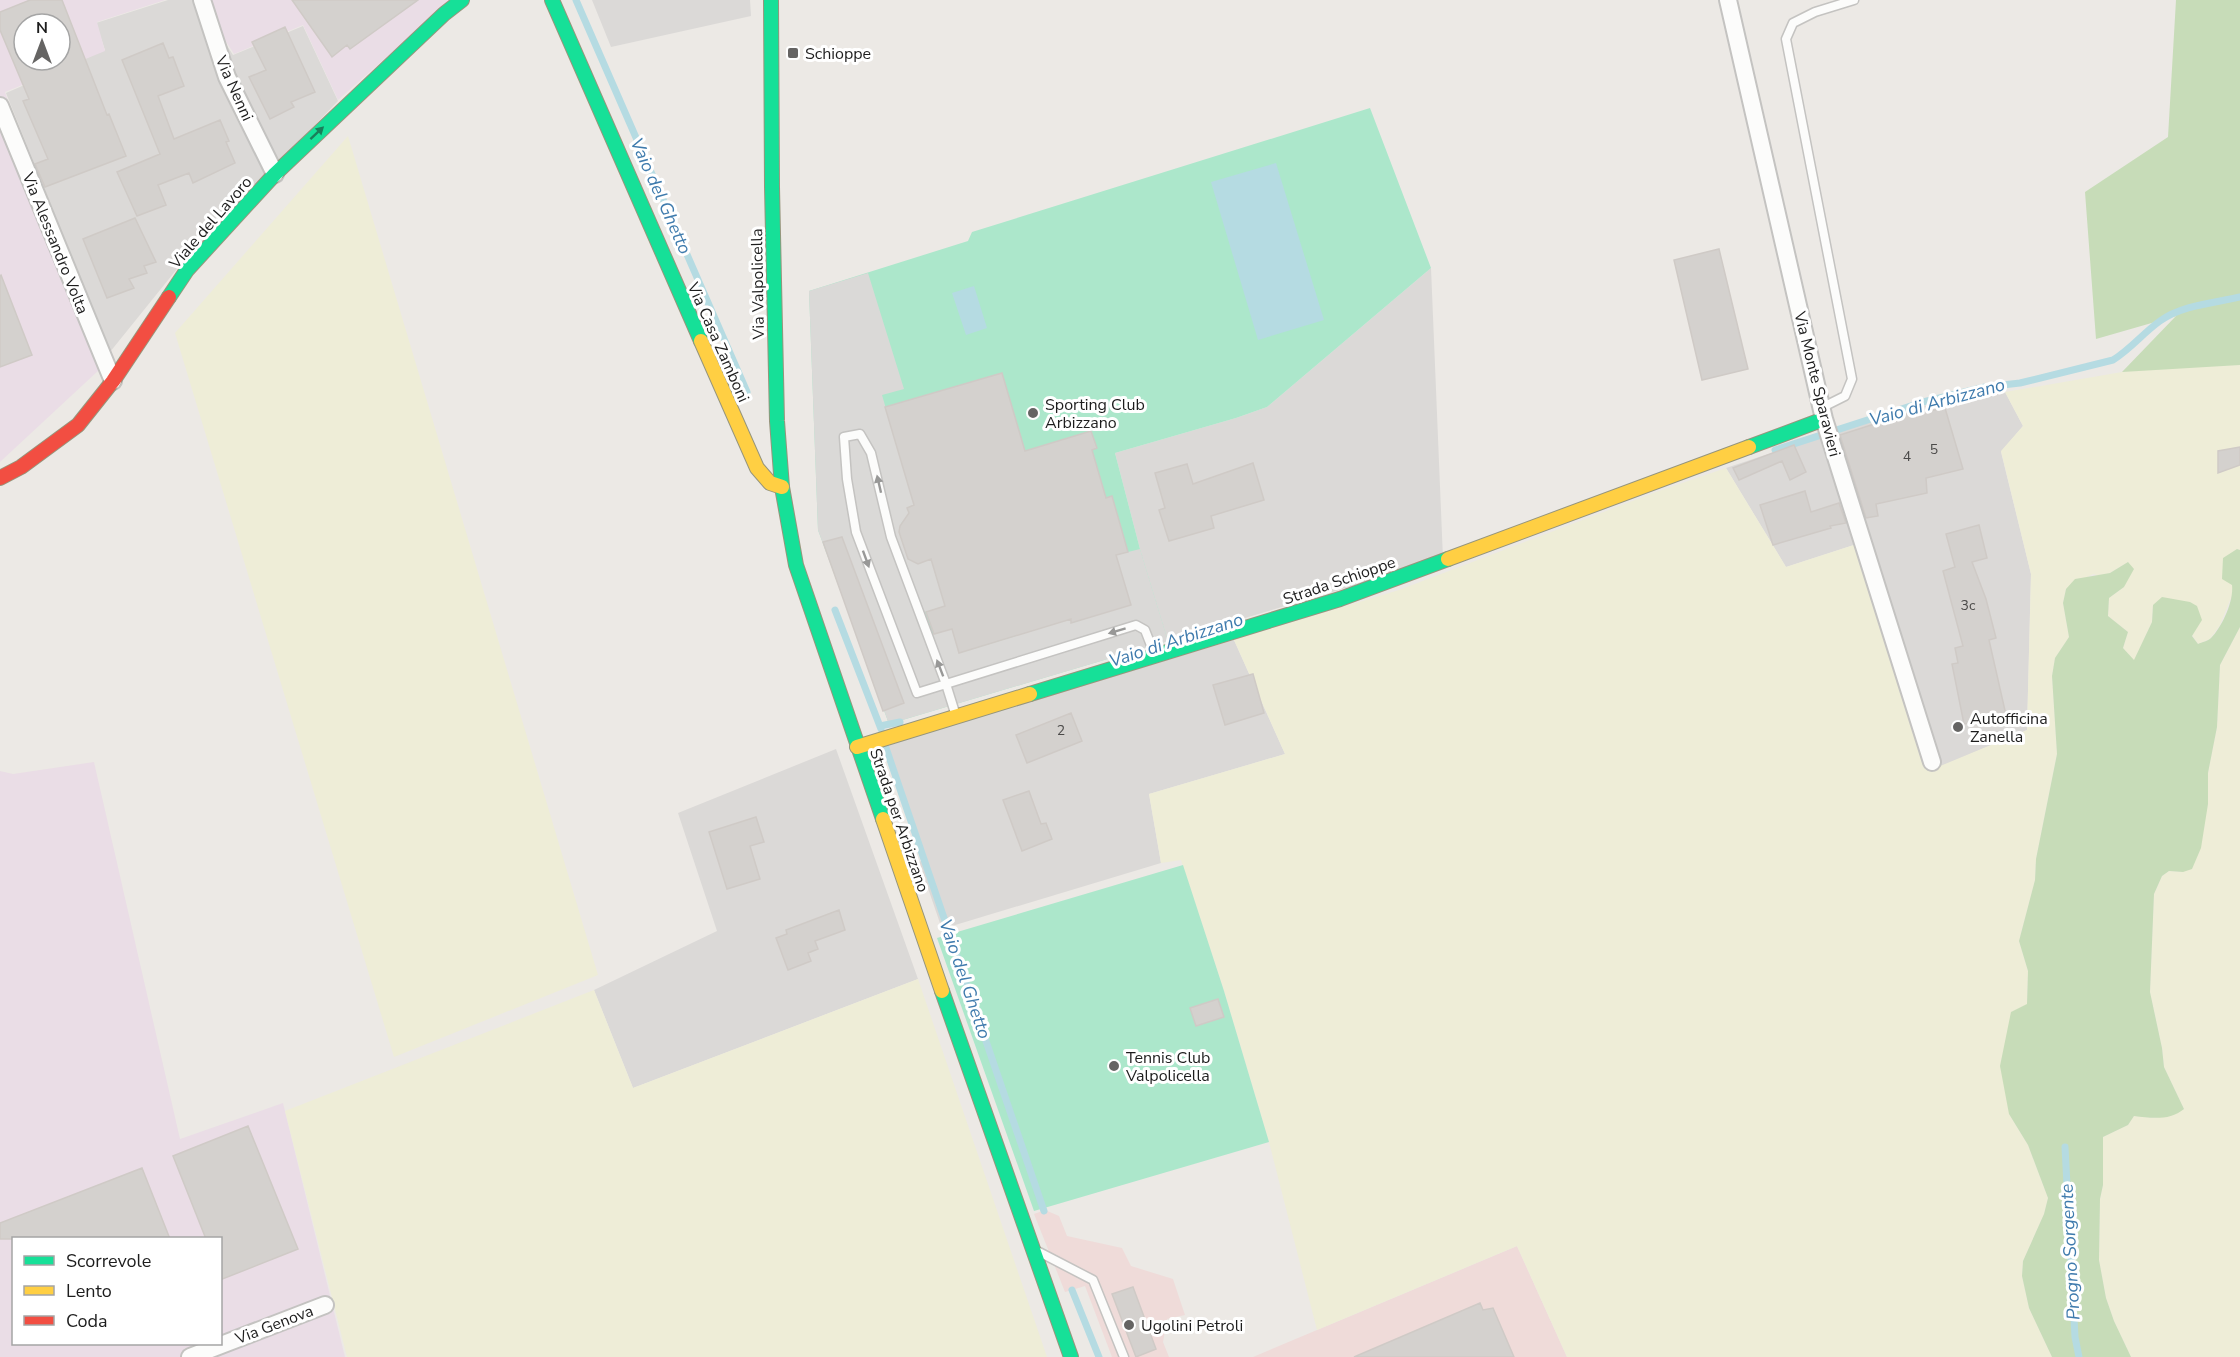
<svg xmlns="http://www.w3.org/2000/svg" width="2240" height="1357" font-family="'Nunito Sans',sans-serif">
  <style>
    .residential { fill: #dbd9d7 }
    .commercial { fill: #efdbd9 }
    .industrial { fill: #eadde6; fill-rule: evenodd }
    .farmland { fill: #eeedd7 }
    .forest { fill: #c7dcb8 }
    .pitch { fill: #ace7cb }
    .parking { fill: #dad9d7 }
    .water { fill: #b5dbe2 }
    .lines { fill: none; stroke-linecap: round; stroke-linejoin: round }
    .stream { stroke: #b5dbe2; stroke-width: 7 }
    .building { fill: #d4d1ce; stroke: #cfcac6; stroke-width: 1.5; fill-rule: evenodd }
    .lane-casing { stroke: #c4c3c1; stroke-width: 11 }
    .street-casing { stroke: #c4c3c1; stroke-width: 20 }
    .fast-casing { stroke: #96957c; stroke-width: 16 }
    .slow-casing { stroke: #96957c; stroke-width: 16 }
    .jam-casing { stroke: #96957c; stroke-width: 16 }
    .lane { stroke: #fcfcfb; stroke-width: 8 }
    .street { stroke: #fcfcfb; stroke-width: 16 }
    .fast { stroke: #16e098; stroke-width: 14 }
    .slow { stroke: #ffcf43; stroke-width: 14 }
    .jam { stroke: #f24e42; stroke-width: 14 }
    .oneway { fill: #1a7e5a }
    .oneway2 { fill: #989897 }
    .poi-dot { fill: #656463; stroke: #fff; stroke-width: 2 }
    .labels { text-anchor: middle; stroke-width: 6; stroke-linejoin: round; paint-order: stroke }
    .number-label { font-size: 14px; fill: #4b4a49 }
    .poi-label { font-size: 16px; fill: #1d1d1d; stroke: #fff; text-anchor: start }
    .street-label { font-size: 16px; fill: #1d1d1d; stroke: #fff }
    .water-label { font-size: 18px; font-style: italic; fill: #3f7bad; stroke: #fff }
  </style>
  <rect width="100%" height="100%" fill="#ece9e5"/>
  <!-- residential -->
  <path class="residential" d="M168,0h30l35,55 70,-29 35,75 -157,163 -71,88 -104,-259 99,-43 -9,-27z
    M592,0h158l1,16 -140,31z
    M1431,268l12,291 -275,82 -28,-92 -25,-96 121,-35 31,-11z
    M2005,392l18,34 -22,26 30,122 -4,156 -94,40 -73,-227 -74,24 -60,-99 173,-58z
    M1234,640l51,114 -136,40 12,69 -219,66 -23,-67 4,-2 -41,-114z
    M836,749l82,230 -285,109 -39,-98 123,-59 -39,-118z"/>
  <!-- commercial -->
  <path class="commercial" d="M1045,1210l14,6 8,20 55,12 9,18 42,13 12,36 -18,4 -4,23 6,15h-57l-27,-71 -20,6 -31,-78z
    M1517,1246l50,111h-314z"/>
  <!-- industrial -->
  <path class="industrial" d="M0,0h165l-68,22 8,29 -100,41 94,278 -99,92zM24,24h36v36h-36z
    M199,0h252l-113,100 -35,-75 -69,29z
    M94,762l86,377 103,-36 62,254h-345v-586l13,3zM14,1238h206v106h-206z"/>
  <!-- farmland -->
  <path class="farmland" d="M348,136l250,839 -204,82 -219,-724z
    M2240,343v207l-3,-1 -4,44 -13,32 -10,14 -12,5 -6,-9 9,-15 -48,-15 -1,17 -18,39 -11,-13 5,-16 -20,-16 1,-18 15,-11 4,-25 -18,11 -9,3 -8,-2 -27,15 -3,14 6,34 -14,21 -3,18 5,78 -21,105 -1,21 -16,61 9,30 -1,34 -18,109 19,31 20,53 -4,16 -21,47 -1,15 7,32 23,49h-485l-50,-111 -200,84 -48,-188 -45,-151 -43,-131 -20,3 -12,-69 136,-40 -51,-114 165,-50 257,-98 70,-24 60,99 74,-24 73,226 94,-39 4,-156 -30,-123 22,-25 -18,-34 117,-20z
    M2240,627v730h-109l-17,-36 -8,-23 -7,-38 1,-61 3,-14v-48l25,-12 6,-9 21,2 29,-9 -20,-42 -2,-19 -12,-56 4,-98 8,-18 7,-5 14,1 25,-68v-31l9,-46 3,-62z
    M918,979l129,378h-700l-62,-246 309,-121 39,98z"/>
  <!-- forest -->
  <path class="forest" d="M2176,0h64v365l-118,7 54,-56 -80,23 -11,-147 83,-55z
    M2237,549l3,1v77l-20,38 -3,62 -9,46v31l-7,44 -9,21 -9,3 -14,-1 -7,5 -8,18 -4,98 12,56 2,19 20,42c-14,12 -33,9 -50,7l-6,9 -25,12v48l-3,14 -1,61 7,38 8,23 17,36h-79l-23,-49 -7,-32 1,-15 21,-47 4,-16 -20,-53 -19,-31 -9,-48 11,-54 16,-8 1,-33 -9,-30 16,-61 1,-21 21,-105 -5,-78 3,-18 14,-21 -6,-34 3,-14 9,-10 35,-6 18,-11 6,7 -10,18 -15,11 -1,18 20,16 -5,16 11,12 18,-38 1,-17 9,-8 28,5 7,4 5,14 -10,16 6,8c4,-2 10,-3 13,-6 11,-11 23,-37 21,-53l-10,-6 1,-21z"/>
  <!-- pitch -->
  <path class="pitch" d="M1370,108l61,160 -164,139 -31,11 -121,35 25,96 28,92 -279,83 -71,-194 -9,-239 159,-50 4,-9z
    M1183,865l41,126 45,151 -235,69 -97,-273z"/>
  <!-- parking -->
  <path class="parking" d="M868,273l36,116 -22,6 32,110 -7,3 4,11 -9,3 -3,10 9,27 10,5 13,-5 14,47 -20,6 7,22 20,-5 8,24 111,-34 1,4 58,-18 -14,-50 24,-6 28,92 -279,83 -71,-194 -9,-239z"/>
  <!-- water -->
  <path class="water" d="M1276,163l48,157 -66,20 -47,-158z
    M974,286l13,42 -21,7 -14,-42z"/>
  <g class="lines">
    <!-- stream -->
    <path class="stream" d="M576,0l171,392
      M1775,450l148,-48 62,-15 35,-4 93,-23c18,-11 30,-27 47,-39 22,-16 54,-18 80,-24
      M835,610l46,119
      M880,726l20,-4
      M886,748l158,463
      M2065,1147l10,190 4,20
      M1072,1290l27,67"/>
  </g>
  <!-- building -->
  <path class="building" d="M30,0h32l45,115 2,-1 17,42 -81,31 -10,-23 13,-5 -25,-58 6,-2 -29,-69v-18zM24,24h36v36h-36z
    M292,0h126l-68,49 -3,-4 -15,12z
    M285,27l30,65 -24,10 3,5 -24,12 -21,-42 17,-7 -14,-28z
    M163,43l6,15 4,-1 11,29 -26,10 16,43 46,-19 9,21 -3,1 9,21 -42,20 -4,-10 -31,12 8,20 -29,11 -20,-44 43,-18 -38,-94z
    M135,218l21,44 -12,4 3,7 -18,6 5,9 -27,10 -24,-59z
    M1719,249l29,120 -46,11 -28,-120z
    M1,275l31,80 -32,12v-91z
    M1002,373l23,78 66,-20 6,17 -5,2 14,48 6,-2 16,56 -12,3 15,50 -60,18v-4l-112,34 -7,-24 -18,5 -8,-22 19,-6 -14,-47 -13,5 -10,-5 -9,-27 1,-6 9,-13 -2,-5 7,-3 -29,-98z
    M1945,408l18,61 -37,9 1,15 -51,11 2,12 -12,2 -26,-83 78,-25v3z
    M1794,445l12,27 -16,8 -8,-19 -43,19 -6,-12z
    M2240,447v18l-22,8v-22z
    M1253,463l11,37 -53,16 3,12 -45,13 -10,-31 6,-2 -10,-35 32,-9 6,20z
    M1805,491l6,21 28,-9 7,20 -16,3 1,2 -58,17 -13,-40z
    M1979,525l8,33 -15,4 14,37 10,39 -7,2 17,75 -42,9 -12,-60 6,-1 -3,-15 8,-2 -20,-75 12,-4 -9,-33z
    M842,537l62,166 -21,8 -60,-169z
    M1253,674l11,39 -39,12 -12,-40z
    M1071,713l11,28 -55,22 -11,-28z
    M1029,791l12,33 5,-1 6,16 -30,12 -19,-51z
    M756,817l8,25 -14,4 10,33 -33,10 -18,-57z
    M839,910l6,20 -30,11 3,8 -10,4 3,8 -23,9 -12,-32 11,-4 -1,-4z
    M1218,999l6,18 -28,9 -6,-18z
    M248,1126l50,123 -78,31v-41h-14l-33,-83z
    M142,1168l28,71h-170v-16z
    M1133,1287l23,62 -20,8 -24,-63z
    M1480,1303l3,7 10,-2 21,49h-160z"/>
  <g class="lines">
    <defs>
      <path id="lane" d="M1821,408l24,-12 7,-17 -66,-340 7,-16 22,-11 39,-12
        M956,716l-10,-32 -29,9 -61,-161 -9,-53 -3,-42 16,-3 11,19 20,84 55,147 190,-59 9,5 9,23
        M1039,1252l54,28 31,77"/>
      <path id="street" d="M202,0l25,77 48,97
        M1728,0l96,419 108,343
        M0,106l113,275
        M190,1357l135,-52"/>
      <path id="fast" d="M552,0l149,341
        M771,0l1,187 5,234 5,66 14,78 87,254
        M169,297l18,-27 88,-96 169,-160 18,-14
        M1749,447l75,-28
        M1030,694l310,-95 108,-40
        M942,991l129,366"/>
      <path id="slow" d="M701,341l56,127 13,15 12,4
        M1448,559l301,-112
        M857,747l173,-53
        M883,819l59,172"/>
      <path id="jam" d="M0,478l21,-11 57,-42 35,-44 56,-84"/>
    </defs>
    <!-- lane casing -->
    <use href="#lane" class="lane-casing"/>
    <!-- street casing -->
    <use href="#street" class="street-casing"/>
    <!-- fast casing -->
    <use href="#fast" class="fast-casing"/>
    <!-- slow casing -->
    <use href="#slow" class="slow-casing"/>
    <!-- jam casing -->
    <use href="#jam" class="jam-casing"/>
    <!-- lane -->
    <use href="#lane" class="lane"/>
    <!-- street -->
    <use href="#street" class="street"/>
    <!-- fast -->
    <use href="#fast" class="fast"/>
    <!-- slow -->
    <use href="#slow" class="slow"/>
    <!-- jam -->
    <use href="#jam" class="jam"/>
  </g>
  <!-- one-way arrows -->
  <defs><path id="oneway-solid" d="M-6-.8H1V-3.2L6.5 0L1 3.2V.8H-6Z" transform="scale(1.5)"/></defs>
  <use class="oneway" href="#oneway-solid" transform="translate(317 133) rotate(-43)"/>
  <g class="oneway2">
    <use href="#oneway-solid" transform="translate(879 484) rotate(-103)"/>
    <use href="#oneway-solid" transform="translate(866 559) rotate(70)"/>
    <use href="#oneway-solid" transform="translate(1117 631) rotate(163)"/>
    <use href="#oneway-solid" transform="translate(940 668) rotate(-111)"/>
  </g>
  <!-- markers -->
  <g class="poi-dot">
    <rect x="787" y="47" width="12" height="12" rx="3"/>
    <circle cx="1033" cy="413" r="6"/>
    <circle cx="1958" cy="727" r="6"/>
    <circle cx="1114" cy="1066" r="6"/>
    <circle cx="1129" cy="1325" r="6"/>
  </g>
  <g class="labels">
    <!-- number labels -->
    <g class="number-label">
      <text x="1934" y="454">5</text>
      <text x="1907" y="461">4</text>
      <text x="1968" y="610">3c</text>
      <text x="1061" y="735">2</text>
    </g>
    <!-- poi labels -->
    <g class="poi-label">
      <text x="805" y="59">Schioppe</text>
      <text x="1045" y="410">Sporting Club<tspan x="1045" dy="18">Arbizzano</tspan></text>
      <text x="1970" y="724">Autofficina<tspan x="1970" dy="18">Zanella</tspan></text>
      <text x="1126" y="1063">Tennis Club<tspan x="1126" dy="18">Valpolicella</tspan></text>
      <text x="1141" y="1331">Ugolini Petroli</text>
    </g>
    <!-- street labels -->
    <g class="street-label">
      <text transform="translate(235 88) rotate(66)" y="6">Via Nenni</text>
      <text transform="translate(210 222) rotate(-49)" y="6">Viale del Lavoro</text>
      <text transform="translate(56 243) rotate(68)" y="6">Via Alessandro Volta</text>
      <text transform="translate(757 284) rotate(-91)" y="6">Via Valpolicella</text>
      <text transform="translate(719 342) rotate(66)" y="6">Via Casa Zamboni</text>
      <text transform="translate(1818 384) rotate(76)" y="6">Via Monte Sparavieri</text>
      <text transform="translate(1339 580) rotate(-19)" y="6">Strada Schioppe</text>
      <text transform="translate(900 820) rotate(71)" y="6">Strada per Arbizzano</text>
      <text transform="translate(274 1324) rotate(-21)" y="6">Via Genova</text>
    </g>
    <!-- water labels -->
    <g class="water-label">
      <text transform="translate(661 196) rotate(66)" y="6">Vaio del Ghetto</text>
      <text transform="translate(1937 402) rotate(-15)" y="6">Vaio di Arbizzano</text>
      <text transform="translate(1176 640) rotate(-18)" y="6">Vaio di Arbizzano</text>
      <text transform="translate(965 979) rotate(71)" y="6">Vaio del Ghetto</text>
      <text transform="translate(2070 1252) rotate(-93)" y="6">Progno Sorgente</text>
    </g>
  </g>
  <!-- legend -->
  <rect x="12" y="1237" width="210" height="108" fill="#ffffff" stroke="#a5a5a5" stroke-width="1.5"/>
  <rect x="24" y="1256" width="30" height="9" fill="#16e098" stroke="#a5a5a5" stroke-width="1.5"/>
  <text x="66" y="1267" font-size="18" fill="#1d1d1d">Scorrevole</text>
  <rect x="24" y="1286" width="30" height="9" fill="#ffcf43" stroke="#a5a5a5" stroke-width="1.5"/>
  <text x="66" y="1297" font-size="18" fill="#1d1d1d">Lento</text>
  <rect x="24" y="1316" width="30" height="9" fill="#f24e42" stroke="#a5a5a5" stroke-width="1.5"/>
  <text x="66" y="1327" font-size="18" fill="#1d1d1d">Coda</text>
  <!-- north arrow -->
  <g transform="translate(42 42)"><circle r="28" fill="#ffffff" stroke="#a5a5a5" stroke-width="1.5"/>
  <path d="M0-4.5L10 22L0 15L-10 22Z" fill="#656463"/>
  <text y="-9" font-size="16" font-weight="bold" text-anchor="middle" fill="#1d1d1d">N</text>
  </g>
</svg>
